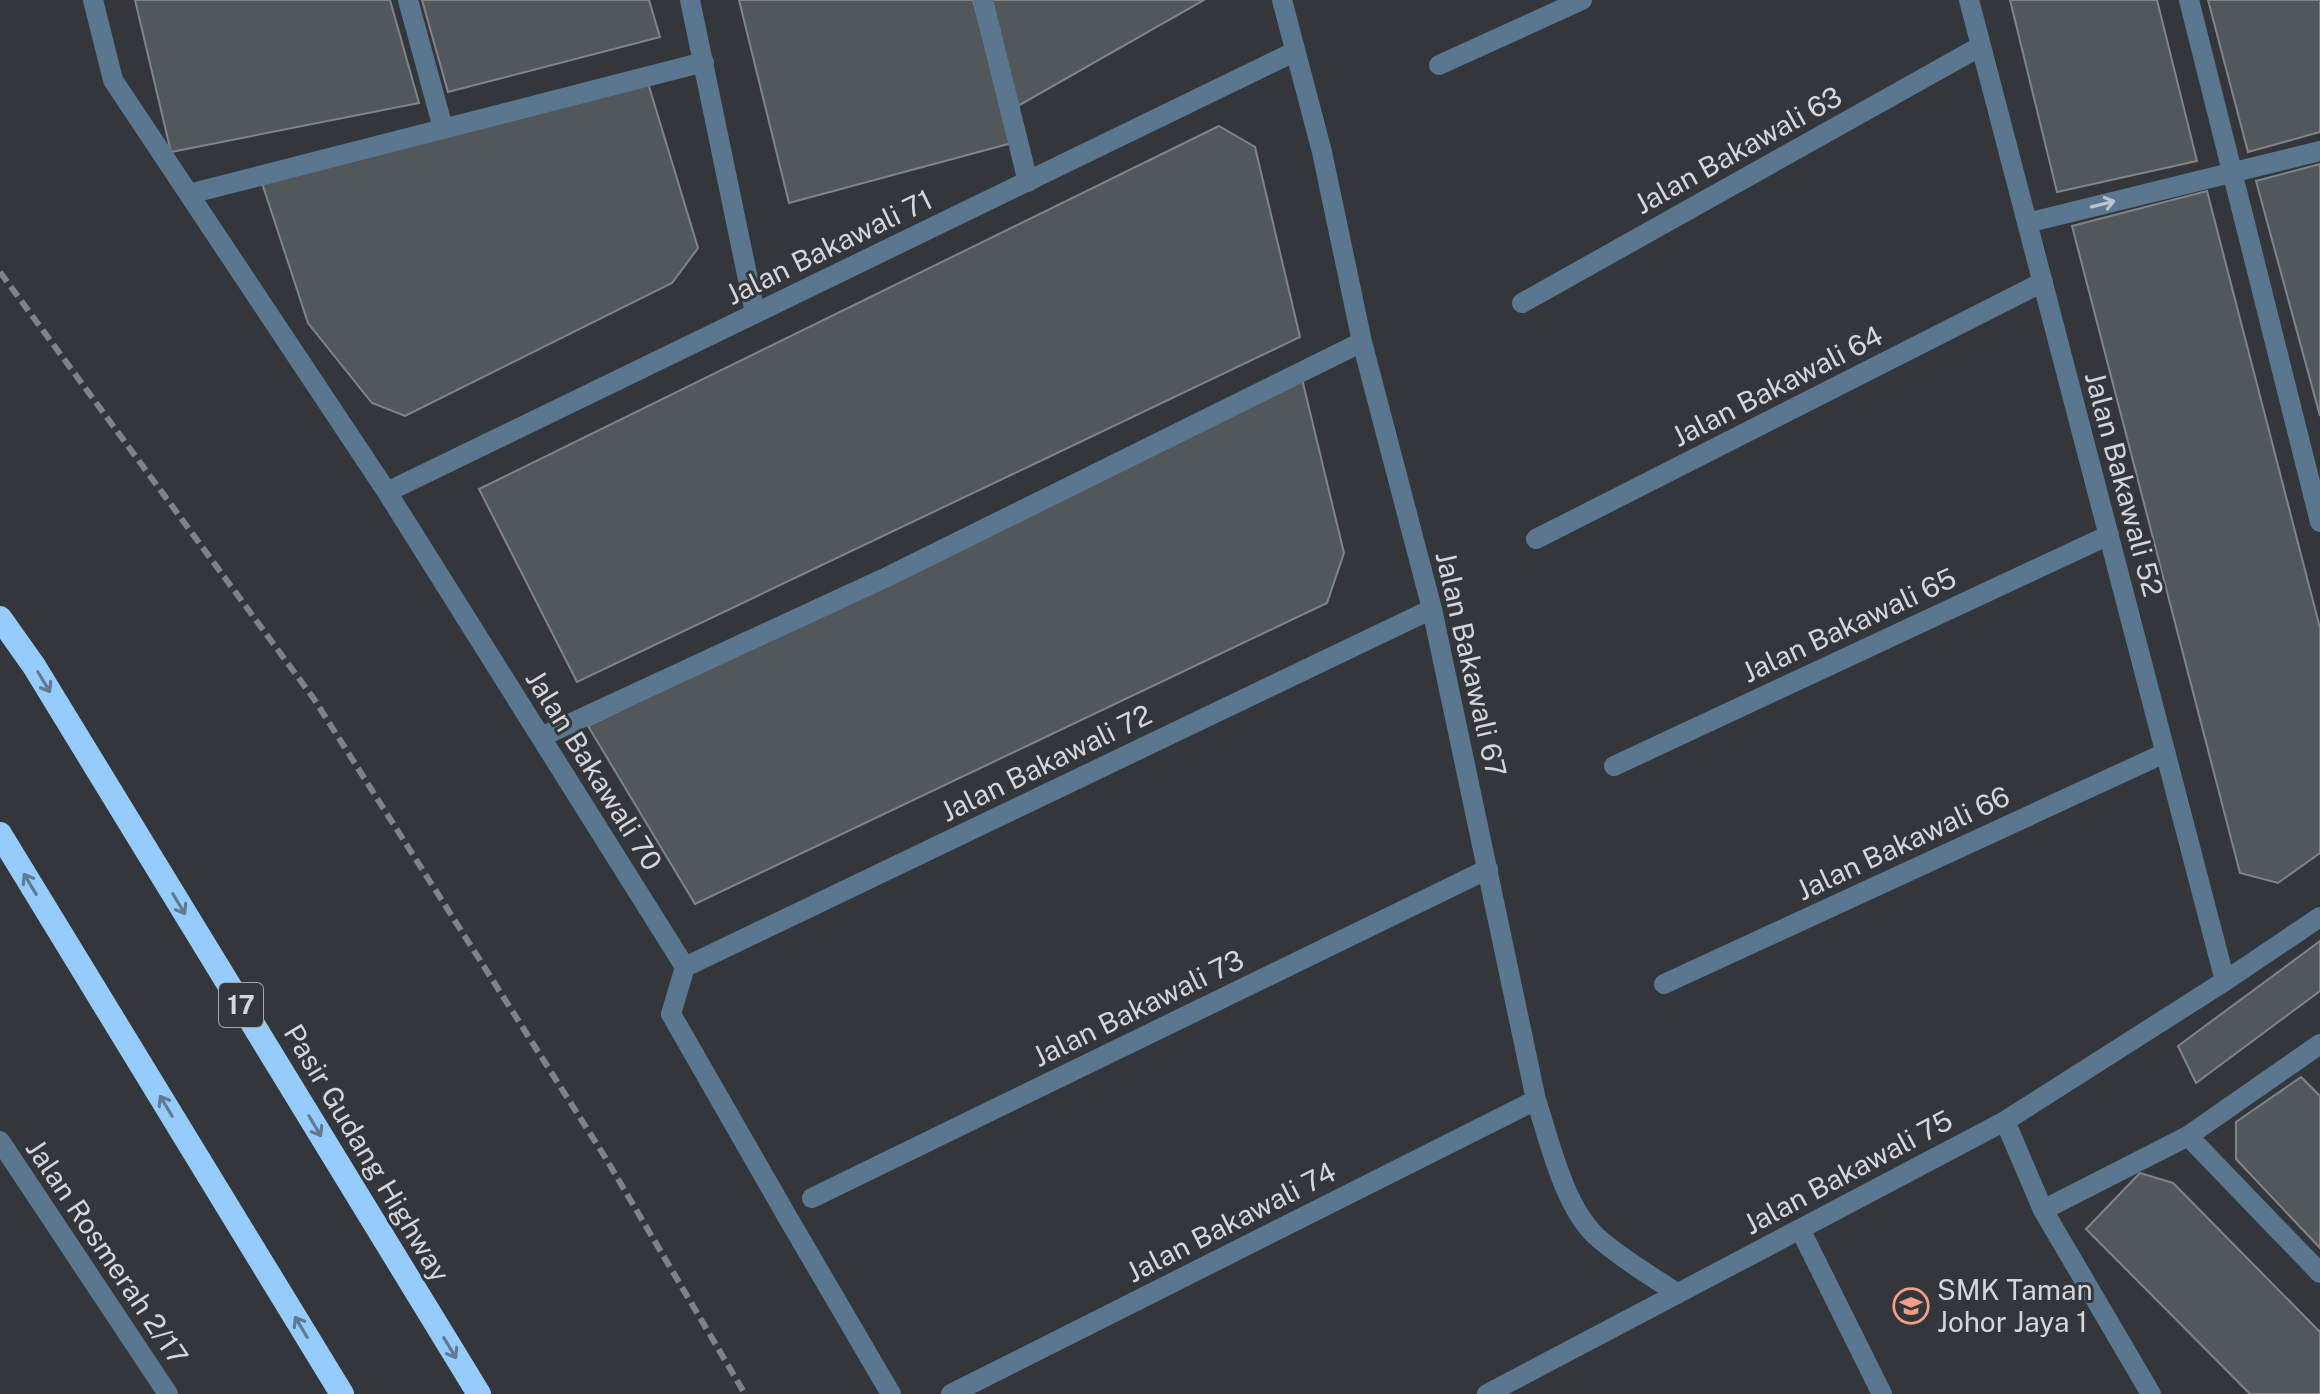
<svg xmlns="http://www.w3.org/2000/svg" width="2320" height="1394" font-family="'Public Sans',sans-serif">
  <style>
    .building { fill: #52575b; stroke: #808489; stroke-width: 2 }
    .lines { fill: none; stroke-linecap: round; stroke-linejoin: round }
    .minor { stroke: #5b778f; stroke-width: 20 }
    .highway { stroke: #96ccfc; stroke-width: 24 }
    .rail { stroke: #808386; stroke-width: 6; stroke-dasharray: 12 6; stroke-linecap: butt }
    .oneway { stroke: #bcc3ca }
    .oneway2 { stroke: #607a92 }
    .labels { text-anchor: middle; stroke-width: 6; stroke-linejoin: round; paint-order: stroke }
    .shield { fill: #33373b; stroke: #a4a6aa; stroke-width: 2 }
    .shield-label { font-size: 26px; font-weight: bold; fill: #d4d6d9 }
    .street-label { font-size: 28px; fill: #d4d6d9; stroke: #33373b }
    .poi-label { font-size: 28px; fill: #d4d6d9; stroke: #33373b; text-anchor: start }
  </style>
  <rect width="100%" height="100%" fill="#33373b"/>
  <!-- building -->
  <path class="building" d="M135,0h255l29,103 -248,49z
    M422,0h227l11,37 -212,55z
    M739,0h234l39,143 -223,60z
    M990,0h214l-188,107z
    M2010,0h147l40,161 -140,31z
    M2208,0h112v132l-72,20z
    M648,83l50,165 -26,35 -267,133 -33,-13 -64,-80 -46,-140z
    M1219,126l36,21 45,190 -723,345 -98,-193z
    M2320,164v252l-64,-235z
    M2207,191l113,437v225l-42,30 -38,-10 -168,-647z
    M1302,379l42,174 -17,50 -632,301 -107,-178z
    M2320,941v50l-124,92 -18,-37z
    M2301,1077l19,19v152l-84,-89v-37z
    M2140,1173l33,10 147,149v62h-70l-164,-165z"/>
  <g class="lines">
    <!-- minor -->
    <path class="minor" d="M93,0l20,80 274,412 298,475 -14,47 117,204 103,176
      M408,0l35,128
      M690,0l65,313
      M983,0l45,182
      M1282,0l40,152 40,190 70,267 104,491c14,42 27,104 60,136 24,22 54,39 82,58
      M1969,0l256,981
      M2189,0l131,522
      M1439,65l143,-65
      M189,194l515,-132
      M2027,223l293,-72
      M1522,303l459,-257
      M387,492l907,-440
      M1536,539l507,-257
      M541,737l348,-161 473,-234
      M1614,766l495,-231
      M685,967l747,-358
      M1664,984l501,-231
      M2005,1121l38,89 108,184
      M2188,1136l132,137
      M0,1141l168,253
      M812,1198l676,-329
      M2043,1210l145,-74 132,-92
      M1800,1229l82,165
      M951,1394l585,-294
      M1487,1394l518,-273 220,-140 95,-64"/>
    <!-- highway -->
    <path class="highway" d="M0,618l34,48 445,728
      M0,834l342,560"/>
    <!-- rail -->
    <path class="rail" d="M0,272l314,427 291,458 140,237"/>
  </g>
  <!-- one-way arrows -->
  <defs><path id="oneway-shaft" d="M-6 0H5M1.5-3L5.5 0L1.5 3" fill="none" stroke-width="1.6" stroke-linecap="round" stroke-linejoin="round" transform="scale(2)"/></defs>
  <use class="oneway" href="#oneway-shaft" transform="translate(2103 204) rotate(-14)"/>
  <g class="oneway2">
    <use href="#oneway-shaft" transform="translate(44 682) rotate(59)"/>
    <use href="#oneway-shaft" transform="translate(30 884) rotate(-121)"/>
    <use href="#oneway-shaft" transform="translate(179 904) rotate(59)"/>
    <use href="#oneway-shaft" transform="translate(166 1106) rotate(-121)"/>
    <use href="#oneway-shaft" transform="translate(315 1126) rotate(59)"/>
    <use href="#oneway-shaft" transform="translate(301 1327) rotate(-121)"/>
    <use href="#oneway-shaft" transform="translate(450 1348) rotate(59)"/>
  </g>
  <!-- icons -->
  <defs>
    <symbol id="school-ring" viewBox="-11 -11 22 22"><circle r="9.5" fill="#33373b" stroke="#f49e87" stroke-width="1.5"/><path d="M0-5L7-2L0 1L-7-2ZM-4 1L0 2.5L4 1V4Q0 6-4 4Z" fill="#f49e87"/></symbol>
  </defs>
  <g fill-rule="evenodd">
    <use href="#school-ring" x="1891" y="1286" width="40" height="40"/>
  </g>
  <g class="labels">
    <!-- shield labels -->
    <rect class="shield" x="219" y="983" width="44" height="44" rx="6"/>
    <g class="shield-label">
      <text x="241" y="1014">17</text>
    </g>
    <!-- street labels -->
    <g class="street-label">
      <text transform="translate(1738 150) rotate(-29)" y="10">Jalan Bakawali 63</text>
      <text transform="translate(829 247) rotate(-26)" y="10">Jalan Bakawali 71</text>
      <text transform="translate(1777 386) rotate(-27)" y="10">Jalan Bakawali 64</text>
      <text transform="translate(2124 484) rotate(75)" y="10">Jalan Bakawali 52</text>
      <text transform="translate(1849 625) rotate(-25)" y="10">Jalan Bakawali 65</text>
      <text transform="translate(1471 664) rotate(77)" y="10">Jalan Bakawali 67</text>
      <text transform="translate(1046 763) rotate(-26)" y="10">Jalan Bakawali 72</text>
      <text transform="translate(594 770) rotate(58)" y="10">Jalan Bakawali 70</text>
      <text transform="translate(1903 843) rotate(-25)" y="10">Jalan Bakawali 66</text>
      <text transform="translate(1138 1008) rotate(-26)" y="10">Jalan Bakawali 73</text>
      <text transform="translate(367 1153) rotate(59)" y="10">Pasir Gudang Highway</text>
      <text transform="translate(1848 1172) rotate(-28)" y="10">Jalan Bakawali 75</text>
      <text transform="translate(1231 1222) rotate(-27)" y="10">Jalan Bakawali 74</text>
      <text transform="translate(107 1252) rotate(56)" y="10">Jalan Rosmerah 2/17</text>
    </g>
    <!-- poi labels -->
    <g class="poi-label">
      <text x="1937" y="1300">SMK Taman<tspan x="1937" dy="32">Johor Jaya 1</tspan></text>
    </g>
  </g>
</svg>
